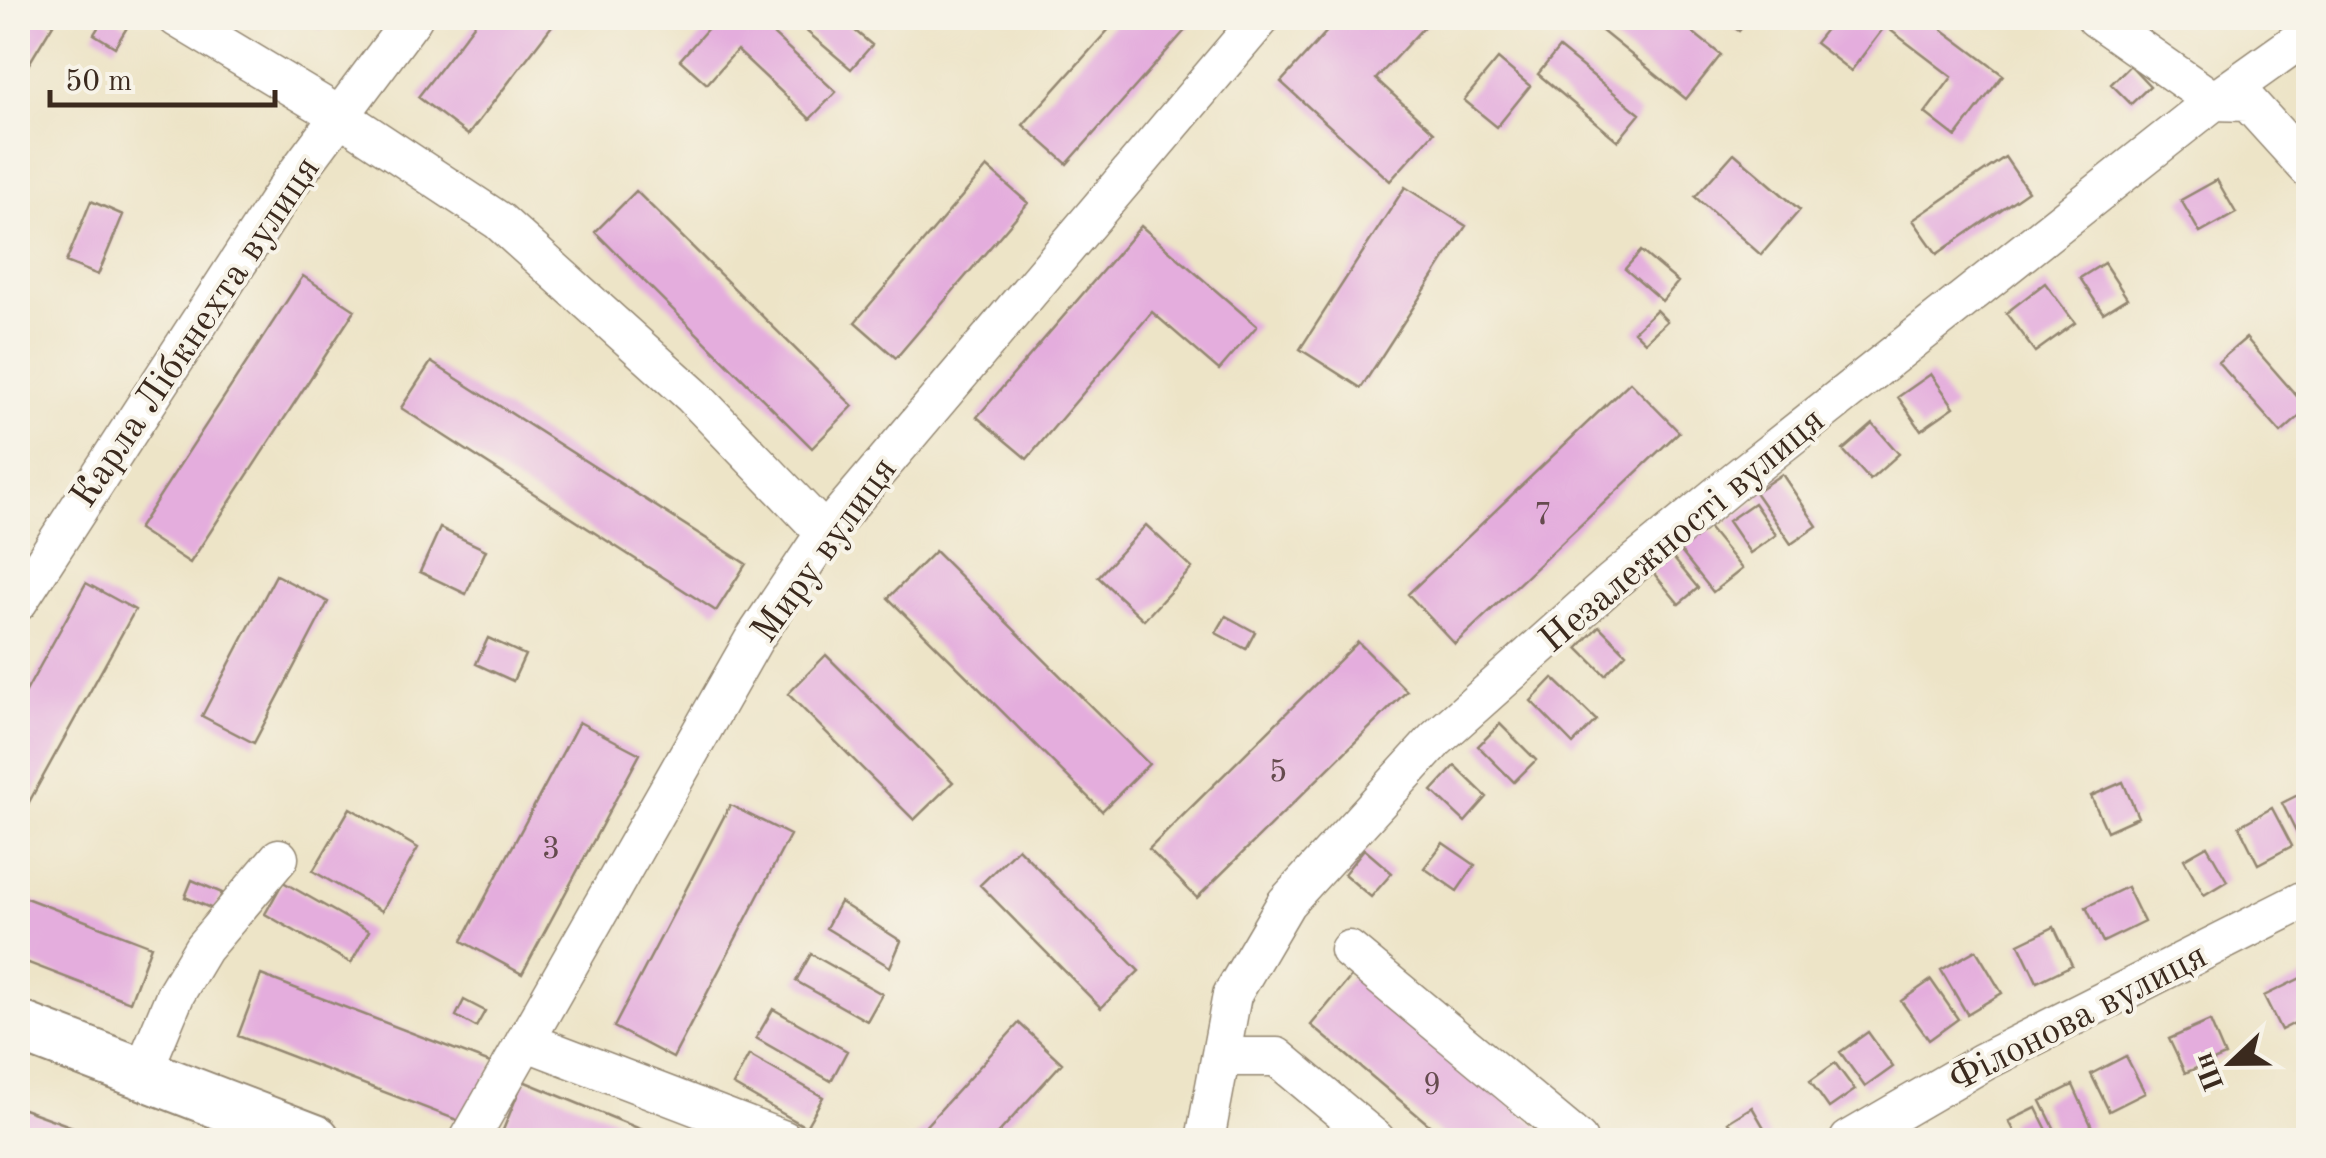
<svg xmlns="http://www.w3.org/2000/svg" width="2326" height="1158" font-family="'Old Standard TT',serif">
  <style>
    .building { fill: #e4addd }
    .lines { fill: none; stroke-linecap: round; stroke-linejoin: round }
    .minor-casing { stroke: #948772; stroke-width: 41 }
    .major-casing { stroke: #948772; stroke-width: 54 }
    .minor { stroke: #fff; stroke-width: 38 }
    .major { stroke: #fff; stroke-width: 50 }
    .labels { text-anchor: middle; stroke-width: 8; stroke-linejoin: round; paint-order: stroke }
    .number-label { font-size: 32px; fill: #654b4e }
    .street-label { font-size: 38px; fill: #3b2a1e; stroke: #f7f3e8 }
  </style>
  <rect width="100%" height="100%" fill="#f7f3e8"/>
  <filter id="ink" filterUnits="userSpaceOnUse"><feTurbulence type="fractalNoise" baseFrequency=".01" numOctaves="2"/><feDisplacementMap in="SourceGraphic" scale="20" xChannelSelector="R" yChannelSelector="G"/><feConvolveMatrix kernelMatrix="1 2 1 2 8 2 1 2 1" color-interpolation-filters="sRGB"/></filter>
  <filter id="wash" filterUnits="userSpaceOnUse"><feTurbulence type="fractalNoise" baseFrequency=".0048" numOctaves="4" result="noise"/><feDisplacementMap in="SourceGraphic" scale="40" xChannelSelector="R" yChannelSelector="G"/><feGaussianBlur stdDeviation="2.25" result="paint"/><feColorMatrix in="noise" values="0 0 0 0 0 0 0 0 0 0 0 0 0 0 0 0 0 1.4 0 .05"/><feComposite in="paint" operator="in"/></filter>
  <g filter="url(#wash)">
    <rect width="100%" height="100%" fill="#ede4c7"/>
    <g id="blocks">
      <!-- building -->
      <path class="building" d="M23,18h19l11,6 -26,43 -9,-5v-35z
        M104,18h10l14,8 -13,21 -21,-13z
        M304,18h27l-10,12z
        M479,18h79l-90,117 -50,-38z
        M717,18h49l-5,5 75,69 -26,27 -73,-69 -30,34 -27,-24z
        M791,18h49l32,27 -21,24z
        M1119,18h77l-129,146 -44,-39z
        M1339,18h93l-56,61 58,53 -44,49 -109,-99z
        M1586,18h89l46,37 -35,44z
        M1721,18h29l-11,13z
        M1835,18h92l76,57 -47,62 -31,-24 27,-36 -67,-51 -34,45 -36,-28z
        M1559,48l81,66 -22,27 -80,-67z
        M1498,59l32,27 -33,41 -33,-27z
        M2130,65l20,21 -19,18 -20,-20z
        M1734,153l66,57 -39,45 -66,-58z
        M2005,157l23,34 -91,63 -24,-34z
        M987,167l41,36 -132,155 -41,-36z
        M2217,180l19,33 -36,20 -19,-33z
        M1405,187l61,39 -105,162 -61,-39z
        M636,191l217,215 -41,42 -217,-216z
        M91,201l32,14 -25,60 -32,-13z
        M1141,226l116,100 -38,44 -67,-58 -125,147 -50,-42z
        M1641,251l37,31 -16,19 -37,-32z
        M2104,263l23,35 -24,15 -23,-35z
        M303,276l52,34 -165,253 -52,-34z
        M2045,283l30,40 -40,29 -29,-39z
        M1656,310l11,11 -22,21 -11,-11z
        M2246,338l62,71 -27,24 -63,-71z
        M431,362l315,202 -30,47 -315,-203z
        M1931,374l23,33 -33,23 -23,-33z
        M1630,382l49,50 -224,212 -47,-50z
        M1873,424l26,30 -29,26 -27,-30z
        M1782,474l35,52 -26,18 -36,-52z
        M1754,503l22,32 -26,18 -22,-32z
        M1146,525l46,43 -48,52 -46,-43z
        M1706,525l36,44 -29,23 -35,-44z
        M440,528l46,22 -20,44 -46,-22z
        M935,551l214,213 -47,47 -214,-213z
        M1670,554l28,34 -19,16 -28,-34z
        M276,575l52,27 -74,141 -52,-27z
        M86,583l49,27 -117,212v-116z
        M1226,616l29,16 -9,17 -30,-16z
        M1599,626l27,27 -21,22 -27,-27z
        M488,638l37,17 -12,26 -37,-17z
        M1358,642l49,49 -210,207 -48,-49z
        M826,655l127,127 -39,38 -126,-126z
        M1553,678l43,42 -23,24 -42,-43z
        M579,722l61,32 -118,220 -60,-33z
        M1500,724l36,36 -22,22 -36,-36z
        M1455,766l32,31 -22,25 -33,-31z
        M2123,782l15,35 -31,14 -16,-35z
        M2308,790v49l-6,4 -20,-40z
        M730,805l60,30 -117,223 -59,-31z
        M350,808l68,40 -36,63 -69,-40z
        M2272,808l20,38 -34,18 -19,-38z
        M1443,843l32,22 -18,26 -33,-23z
        M2207,846l20,35 -23,14 -20,-36z
        M1018,848l121,123 -38,37 -121,-123z
        M1364,849l28,24 -21,24 -27,-23z
        M192,880l30,13 -7,17 -30,-13z
        M283,882l86,49 -18,32 -86,-49z
        M2127,887l17,35 -41,20 -17,-35z
        M18,895l133,51 -21,56 -112,-43z
        M840,902l61,39 -11,26 -64,-39z
        M2054,927l18,38 -35,17 -18,-38z
        M1976,950l26,43 -35,21 -26,-44z
        M811,954l71,40 -15,27 -71,-40z
        M1355,972l199,168h-107l-136,-115z
        M261,975l232,89 -23,61 -232,-89z
        M2303,977l5,10v29l-27,14 -17,-34z
        M1931,980l27,39 -29,21 -28,-39z
        M464,1000l21,11 -9,16 -20,-11z
        M773,1009l74,42 -16,30 -75,-43z
        M2210,1021l15,35 -40,17 -16,-34z
        M1019,1023l43,40 -70,77h-79z
        M1868,1032l25,35 -28,20 -25,-35z
        M749,1055l74,42 -17,30 -73,-42z
        M2126,1056l19,37 -36,18 -18,-37z
        M1835,1063l20,27 -26,18 -19,-27z
        M523,1081l144,59h-168z
        M2073,1085l19,42 -32,13 -19,-39z
        M18,1107l82,30 -2,3h-80z
        M1752,1107l18,31 -4,2h-27l-11,-18z
        M2036,1108l16,32h-33l-10,-19z"/>
    </g>
  </g>
  <g filter="url(#ink)">
    <use href="#blocks" fill-opacity="0" stroke="#948772" stroke-width="2.5"/>
    <g class="lines">
      <defs>
        <path id="minor" d="M177,18l163,98 159,105 194,175 132,137
          M2096,18l118,83 34,1 60,66
          M18,602l271,-418 124,-166
          M1349,950l229,190
          M525,1041l259,99
          M1221,1057h56l99,83
          M142,1074l34,-81 27,-45 76,-90
          M469,1140l285,-501 71,-106 436,-515
          M1205,1140l27,-145 54,-92 149,-163 177,-158 124,-102 478,-379 94,-67
          M1849,1140l134,-78 325,-164"/>
        <path id="major" d="M18,1026l297,114"/>
      </defs>
      <!-- minor casing -->
      <use href="#minor" class="minor-casing"/>
      <!-- major casing -->
      <use href="#major" class="major-casing"/>
      <!-- minor -->
      <use href="#minor" class="minor"/>
      <!-- major -->
      <use href="#major" class="major"/>
    </g>
  </g>
  <g class="labels">
    <!-- number labels -->
    <g class="number-label">
      <text x="1543" y="524">7</text>
      <text x="1278" y="781">5</text>
      <text x="551" y="858">3</text>
      <text x="1432" y="1094">9</text>
    </g>
    <!-- street labels -->
    <g class="street-label">
      <text transform="translate(194 331) rotate(-56)" y="13">Карла Лібкнехта вулиця</text>
      <text transform="translate(1681 529) rotate(-40)" y="13">Незалежності вулиця</text>
      <text transform="translate(823 549) rotate(-54)" y="13">Миру вулиця</text>
      <text transform="translate(2077 1016) rotate(-27)" y="13">Філонова вулиця</text>
    </g>
  </g>
  <!-- margin -->
  <rect width="2326" height="1158" fill="none" stroke="#f7f3e8" stroke-width="60"/>
  <!-- north arrow -->
  <g transform="translate(2231 1063) rotate(248)" stroke="#f7f3e8" stroke-width="8" paint-order="stroke">
  <path d="M0-8L18 38L0 25L-18 38Z" fill="#3b2a1e"/>
  <text y="-15" font-size="28" font-weight="bold" text-anchor="middle" fill="#3b2a1e">Пн</text>
  </g>
  <!-- scale -->
  <path d="M50 90v15h225v-15" fill="none" stroke="#3b2a1e" stroke-width="5"/>
  <text x="65" y="90" font-size="30" fill="#3b2a1e" stroke="#f7f3e8" stroke-width="8" paint-order="stroke">50 m</text>
</svg>
